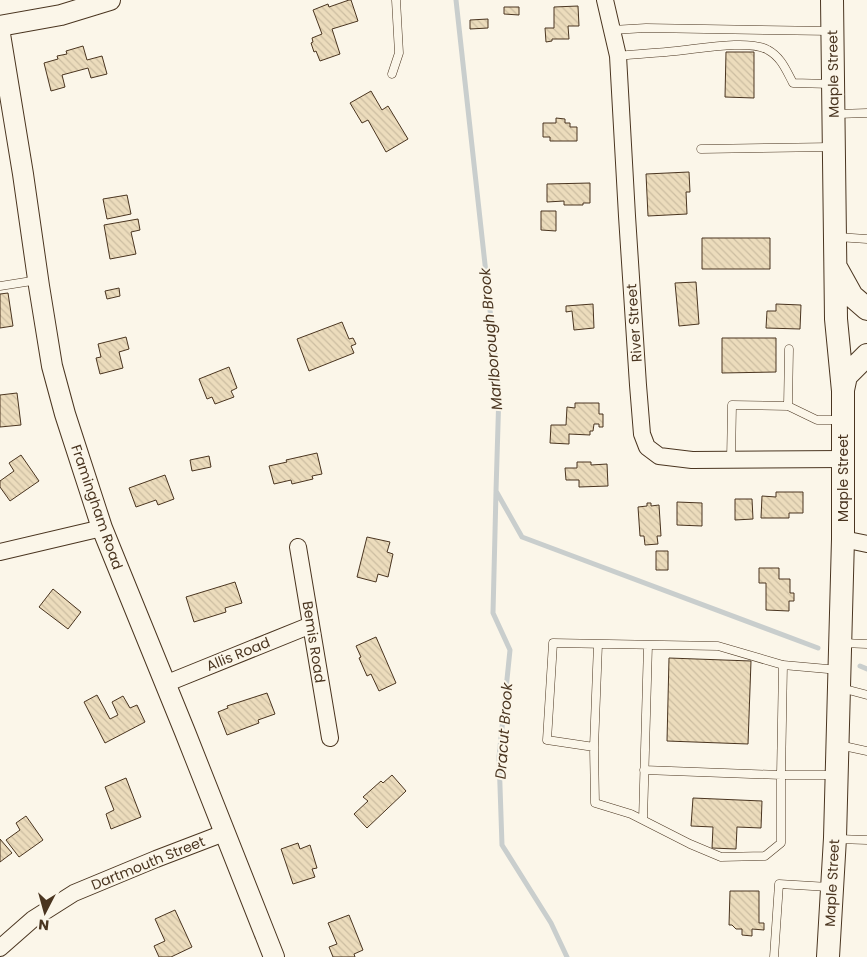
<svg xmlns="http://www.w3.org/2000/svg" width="867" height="957" font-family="Poppins,sans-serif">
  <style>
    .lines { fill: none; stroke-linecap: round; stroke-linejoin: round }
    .stream { stroke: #c9cecd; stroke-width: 5 }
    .building { fill: url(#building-back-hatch); stroke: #4a3520 }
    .service-casing { stroke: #4a3520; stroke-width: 9 }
    .minor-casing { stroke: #4a3520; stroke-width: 18 }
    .tertiary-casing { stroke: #4a3520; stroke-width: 22 }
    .secondary-casing { stroke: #4a3520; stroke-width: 24 }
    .service { stroke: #fbf6e9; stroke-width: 8 }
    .minor { stroke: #fbf6e9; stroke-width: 16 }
    .tertiary { stroke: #fbf6e9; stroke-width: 20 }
    .secondary { stroke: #fbf6e9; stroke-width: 22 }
    .labels { text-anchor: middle; stroke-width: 4; stroke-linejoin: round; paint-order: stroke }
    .street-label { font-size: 14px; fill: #4a3520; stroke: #fbf6e9 }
    .water-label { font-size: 15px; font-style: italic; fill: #4a3520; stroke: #fbf6e9 }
  </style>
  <defs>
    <pattern id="building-back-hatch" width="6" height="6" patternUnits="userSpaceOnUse" patternTransform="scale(1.25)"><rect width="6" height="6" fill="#ecdcbc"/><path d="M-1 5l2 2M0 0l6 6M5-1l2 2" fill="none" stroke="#ccbda1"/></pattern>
  </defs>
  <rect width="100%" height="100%" fill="#fbf6e9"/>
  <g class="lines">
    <!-- stream -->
    <path class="stream" d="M456,0l43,392 -3,99 26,46 296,111
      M496,492l-3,121 17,37 -11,107 3,88 49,78 16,34
      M860,666l7,3"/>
  </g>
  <!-- building -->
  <path class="building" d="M349,0h2l7,21 -26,8 8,25 -20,7 -4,-10 -2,1 -3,-9 2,-1 -1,-4 10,-4 -9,-24 15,-6 1,3z
    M578,6l1,20h-11l1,13h-17v2l-6,1 -1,-14h9v-21z
    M504,7h15v8l-15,-1z
    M488,19v9l-18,1v-9z
    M83,46l4,14 15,-4 5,18 -16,4 -3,-10 -26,7 3,12 -14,4 -7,-28 14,-4 -1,-3 10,-2 -1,-3z
    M726,52h28v46l-29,-1z
    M371,91l11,19 6,-4 20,33 -22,13 -18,-32 -6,3 -12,-20z
    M556,118l9,1v4h5v4h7v14h-27v-4h-7v-14h13z
    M689,172l1,20h-4l1,22 -39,2 -2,-42z
    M590,183v20h-7v2h-19v-4l-17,1v-18z
    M127,195l4,19 -24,5 -4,-20z
    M541,211h15v20l-15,-1z
    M138,219l2,11 -9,2 5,22 -26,5 -6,-34z
    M702,238h68v31h-68z
    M696,282l3,42 -20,2 -4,-43z
    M119,288l1,8 -13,3 -2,-8z
    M8,293l5,33 -13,2v-34z
    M593,304l1,24 -20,2 -2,-19 -6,1v-6z
    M776,304l25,1 -1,24 -34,-1 1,-17h9z
    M342,322l7,17 4,-1 3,6 -5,2 3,7 -45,18 -12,-32z
    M126,337l3,12 -10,3 4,16 -23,6 -4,-16 5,-1 -3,-13z
    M722,338h54v34l-54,1z
    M229,367l8,21 -6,3 3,6 -19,7 -3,-7 -5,2 -8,-20z
    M17,393l4,32 -21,2v-32z
    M575,403h24v11h4v13h-4v-3h-5l-1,7h-3v4l-21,-1v10l-19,-1 1,-18h15l1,-18 8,1z
    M317,453l5,21 -10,2 1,3 -21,5 -1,-4 -17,4 -5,-18 18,-4 -1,-2z
    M21,455l18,26 -29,20 -10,-14v-6l14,-10 -5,-8z
    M209,456l2,11 -19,4 -2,-11z
    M577,462h14v3l16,-1 1,22 -29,1v-7h-13l-1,-12h12z
    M165,475l9,24 -16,6 -2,-5 -20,7 -7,-19z
    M776,492h27v21h-14v5h-28l1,-22 14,1z
    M735,499h17l1,20 -18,1z
    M677,502l25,1v23l-25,-1z
    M647,503h4v3l8,-1 2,31h-4l1,8 -13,1 -1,-9h-4l-2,-29 9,-1z
    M367,537l23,5 -3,10 6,2 -5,23 -10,-3 -2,8 -19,-5z
    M656,551h12v19h-12z
    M759,568h20v11h11v14h4v8h-5v10l-23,-1v-27h-7z
    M235,582l7,21 -17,5 1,4 -32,10 -8,-25z
    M53,589l28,23 -13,17 -29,-22z
    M376,637l20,46 -17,8 -8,-17 -4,2 -8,-18 2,-1 -5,-11z
    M669,658l82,3 -3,83 -81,-3z
    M267,693l8,21 -17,6 1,3 -32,12 -9,-23 10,-4 -1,-2z
    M97,695l13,24 8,-4 -6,-13 11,-6 7,12 7,-3 8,17 -40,21 -21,-41z
    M392,775l14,16 -39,37 -13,-14 14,-13 -5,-4 18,-16 2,2z
    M126,778l15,39 -30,12 -5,-15 8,-4 -9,-23z
    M693,798l69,3 -1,27 -24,-1 -1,22 -24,-1 1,-21 -22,-1z
    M26,816l17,24 -24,17 -13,-17 14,-10 -4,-7z
    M0,839l12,14 -12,9z
    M298,843l2,6 10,-4 7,23 -5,1 3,8 -22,7 -12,-35z
    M730,891h29v32h5v7l-12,-1v7l-10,-1v-6h-6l-4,-4h-3z
    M175,910l17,37 -21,10h-12l-5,-11 11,-5 -10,-22z
    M349,915l14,35 -9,4 1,3h-22l-4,-10 8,-3 -9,-21z"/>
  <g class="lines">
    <defs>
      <path id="service" d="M612,30l34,-2 184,3
        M618,56c20,-2 39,-3 58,-5 22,-2 74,-12 92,-1 13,7 18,20 25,33l38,1
        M392,74l7,-21 -3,-53
        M837,114l30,-1
        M701,149l131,-2
        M837,237l30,2
        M0,286l38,-6
        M788,406l1,-57
        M731,460l1,-55 56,1 29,14h24
        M842,643l25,1
        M598,644l-4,103 1,56 36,11 59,30 31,13 44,-1 16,-13v-68h53
        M841,688l26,7
        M839,745l28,6
        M594,747l-47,-7 6,-97 165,3 65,19 56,5
        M644,770l137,5 2,-110
        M643,820l5,-175
        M837,839l30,1
        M774,957l5,-73 50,3"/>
      <path id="minor" d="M605,0l13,56 9,160 11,169 4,49 5,13 12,9 33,4 151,-1
        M843,539l24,5
        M298,547l32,191
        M0,552l102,-24
        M165,684l146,-59
        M0,948l33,-29 41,-26 82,-34 68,-26"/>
      <path id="tertiary" d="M0,26l61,-11 49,-15
        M0,34l23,140 16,112 13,80 13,48 37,114 83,204 89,225"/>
      <path id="secondary" d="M837,269l15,27 15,13
        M843,390l3,-14 21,-21
        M828,957l7,-119 4,-151 4,-148v-148l-7,-72 -4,-319"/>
    </defs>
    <!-- service casing -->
    <use href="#service" class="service-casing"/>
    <!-- minor casing -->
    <use href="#minor" class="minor-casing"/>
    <!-- tertiary casing -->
    <use href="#tertiary" class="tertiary-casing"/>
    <!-- secondary casing -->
    <use href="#secondary" class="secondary-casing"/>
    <!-- service -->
    <use href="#service" class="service"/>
    <!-- minor -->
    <use href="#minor" class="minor"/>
    <!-- tertiary -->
    <use href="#tertiary" class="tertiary"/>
    <!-- secondary -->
    <use href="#secondary" class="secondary"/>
  </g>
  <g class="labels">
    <!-- street labels -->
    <g class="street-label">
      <text transform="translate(833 74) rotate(-91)" y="5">Maple Street</text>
      <text transform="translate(634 323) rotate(-94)" y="5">River Street</text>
      <text transform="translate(843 478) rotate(-90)" y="5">Maple Street</text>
      <text transform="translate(97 507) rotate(71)" y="5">Framingham Road</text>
      <text transform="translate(314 642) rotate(81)" y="5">Bemis Road</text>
      <text transform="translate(238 654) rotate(-22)" y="5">Allis Road</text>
      <text transform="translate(148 863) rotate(-22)" y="5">Dartmouth Street</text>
      <text transform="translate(832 883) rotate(-87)" y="5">Maple Street</text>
    </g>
    <!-- water labels -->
    <g class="water-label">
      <text transform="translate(491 339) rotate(-95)" y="5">Marlborough Brook</text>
      <text transform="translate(504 731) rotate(-86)" y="5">Dracut Brook</text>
    </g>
  </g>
  <!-- north arrow -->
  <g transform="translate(45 912) rotate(186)" stroke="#fbf6e9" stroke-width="4" paint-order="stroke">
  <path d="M0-4L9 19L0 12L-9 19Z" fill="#4a3520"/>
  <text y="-8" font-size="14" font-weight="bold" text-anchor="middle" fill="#4a3520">N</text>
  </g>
</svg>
